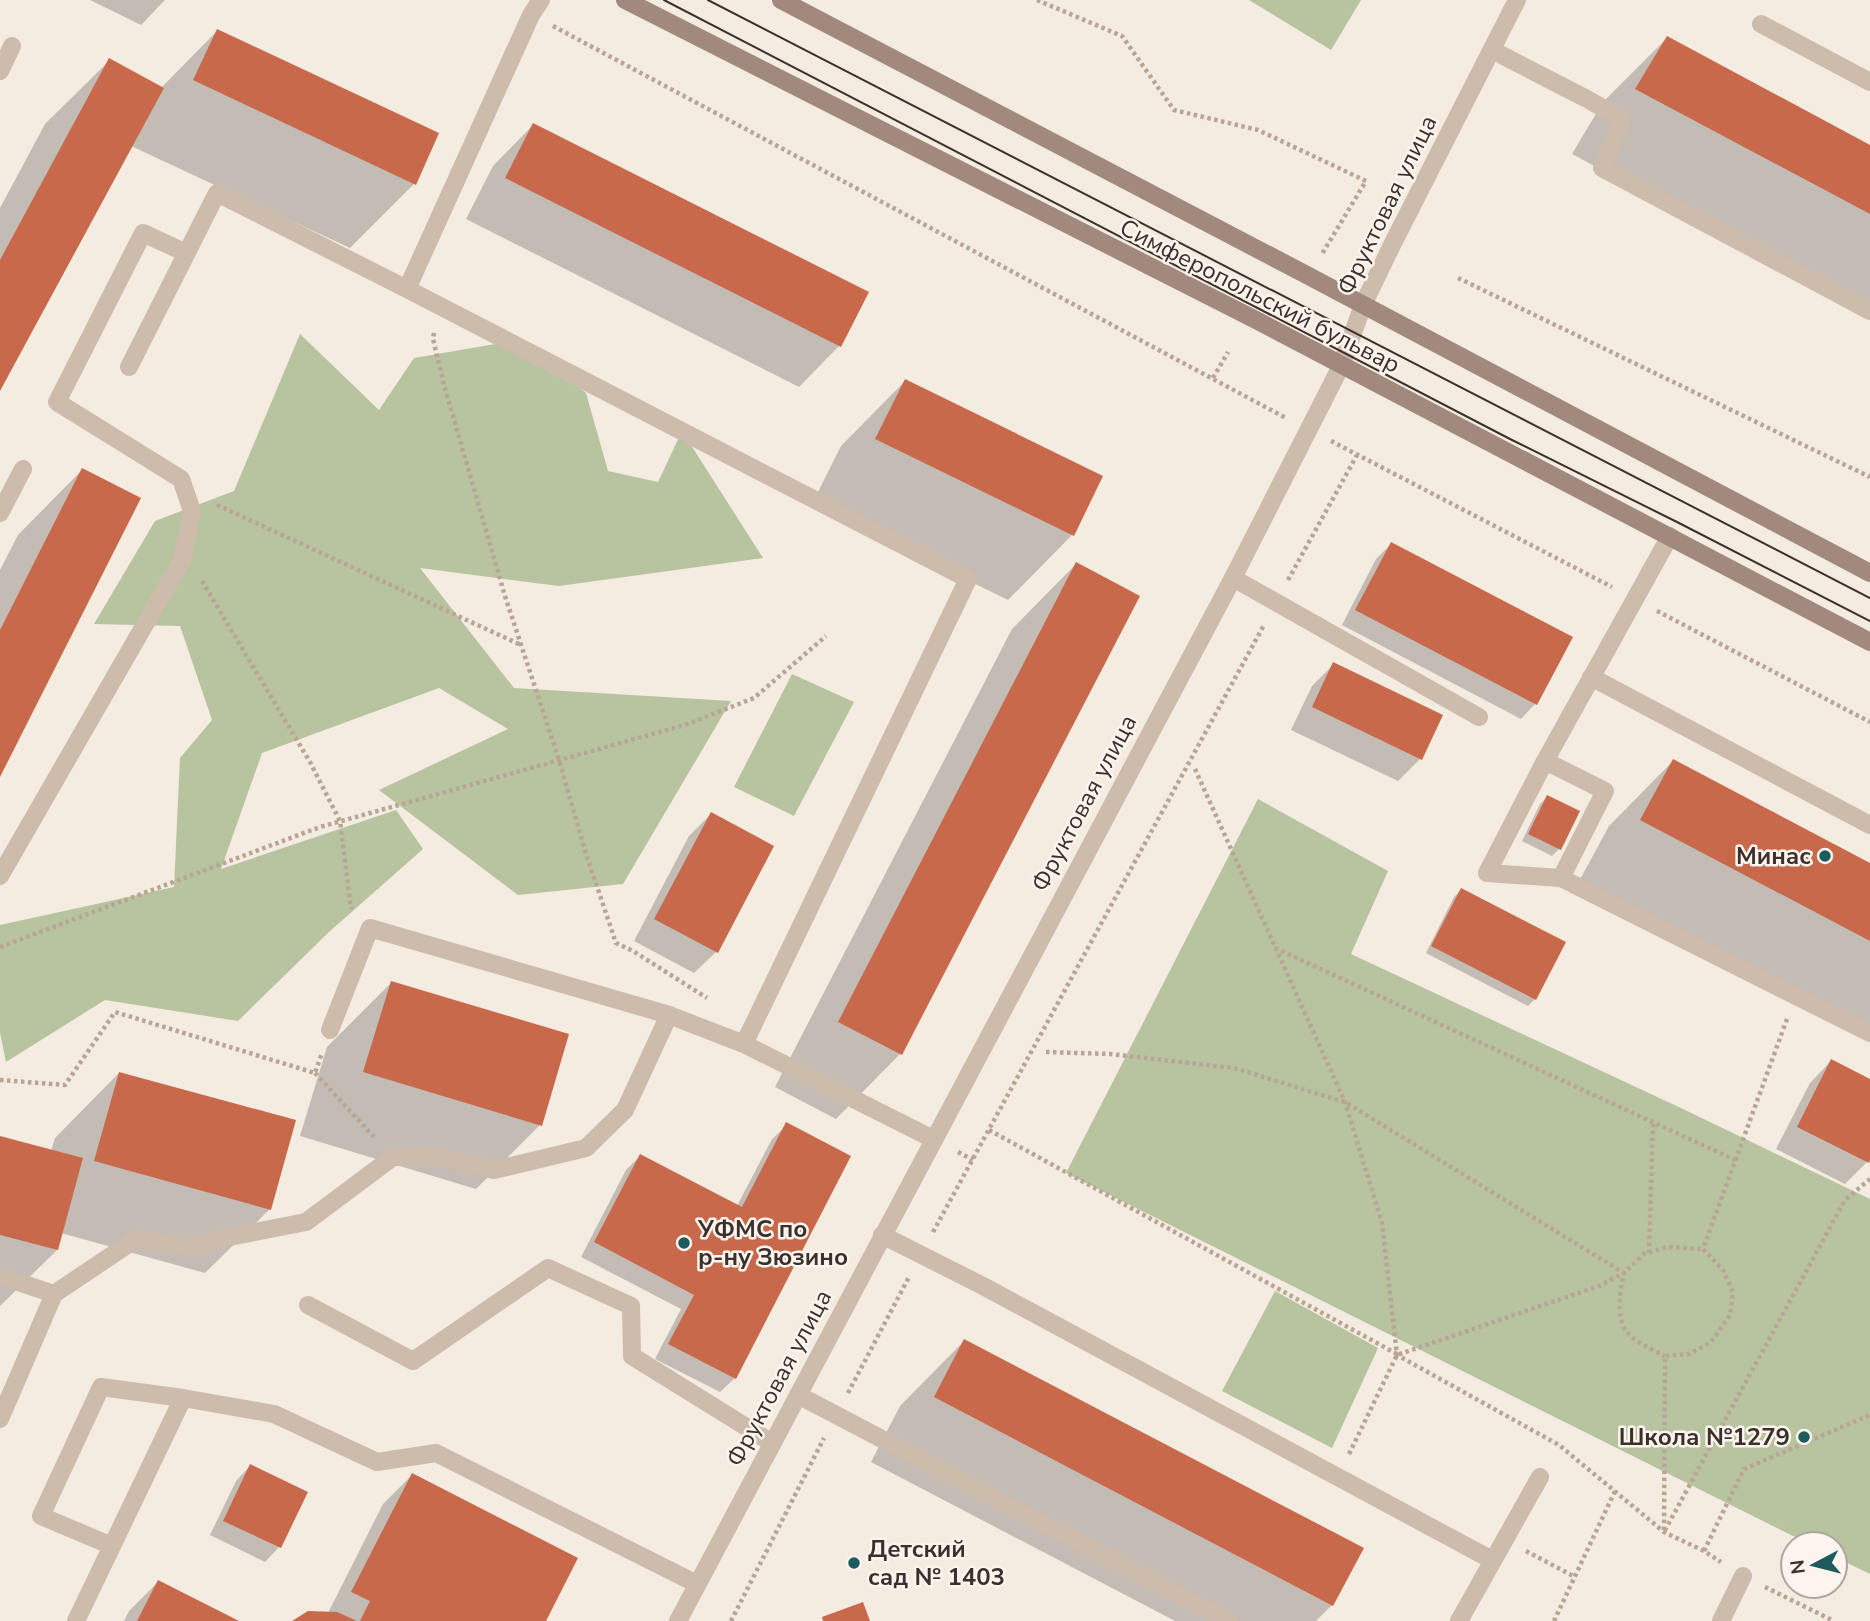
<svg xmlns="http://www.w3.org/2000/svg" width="1870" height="1621" font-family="'Nunito Sans',sans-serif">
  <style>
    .green { fill: #b8c4a0 }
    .shadow { fill: #0003 }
    .building { fill: #c8694b }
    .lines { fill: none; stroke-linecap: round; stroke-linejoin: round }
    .path { stroke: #b9a596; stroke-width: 4.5; stroke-dasharray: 3.5 3.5; stroke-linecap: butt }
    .service { stroke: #cdbbac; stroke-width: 18 }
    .minor { stroke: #cdbbac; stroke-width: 18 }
    .secondary { stroke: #a18a7d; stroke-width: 18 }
    .tram { stroke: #3b302b; stroke-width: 2 }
    .poi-dot { fill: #1f5a5e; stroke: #fbf5ee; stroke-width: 2.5 }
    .labels { text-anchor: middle; stroke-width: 5; stroke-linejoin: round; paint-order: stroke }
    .street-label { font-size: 24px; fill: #3b302b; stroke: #fbf5ee }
    .poi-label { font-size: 24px; font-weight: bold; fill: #3b302b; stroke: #fbf5ee; text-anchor: end }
  </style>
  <rect width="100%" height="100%" fill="#f4ebe1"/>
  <!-- green -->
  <path class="green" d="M1249,0h112l-30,50z
    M300,334l79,76 35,-52 105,-18 67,53 22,78 50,11 24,-51 81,127 -204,28 -139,-18 94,120 217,13 -108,183 -105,11 -139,-105 129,-61 -69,-41 -177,65 -41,116 175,-59 27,39 -94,83 -91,89 -133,-21 -99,62 -6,-29v-108l174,-38 6,-129 32,-38 -32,-94 -86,-2 61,-103 79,-30z
    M792,674l62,28 -60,114 -60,-29z
    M1258,799l130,72 -37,83 332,155 187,90v375l-35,-17v-13h-26l-743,-371z
    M1275,1291l103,57 -46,100 -110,-57z"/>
  <!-- shadow -->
  <path class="shadow" d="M90,0h75l-24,25z
    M217,31l197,153 -64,64 -219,-102 -131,241v-179l45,-84 65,-64 51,28z
    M1667,38l203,109v166l-298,-159 31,-52z
    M533,125l306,221 -40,41 -333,-168 27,-53z
    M905,381l167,154 -64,65 -196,-96 29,-58z
    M82,470l-82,303v-203l18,-35z
    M1391,544l144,160 -14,15 -179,-94 34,-66z
    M1076,564l61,32 -237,458 -64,65 -61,-32 237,-458z
    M1334,664l107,52 -21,43 -22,22 -107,-51 21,-44z
    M1673,761l197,104v174l-293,-154 32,-59z
    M1547,797l12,52 -7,7 -30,-15 18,-37z
    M711,814l5,138 -22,21 -60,-32 55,-105z
    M1461,890l74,109 -7,7 -102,-53 28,-56z
    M391,983l149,142 -64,64 -176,-53 27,-89z
    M1831,1061l39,19v76l-3,6 -22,22 -69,-35 34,-66z
    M119,1073l151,136 -65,64 -144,-40 -4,17 -57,56v-168l51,13 4,-13z
    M787,1125l-52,253 -15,14 -65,-33 26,-50 -100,-52 45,-87 14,-14 97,50 35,-67z
    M964,1341l368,264 -16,16h-141l-304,-159 29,-56z
    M250,1466l55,27 -26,54 -14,15 -55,-27 26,-54z
    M412,1475l132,146h-249l33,-8 55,-109z
    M158,1582l77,39h-111l5,-10z"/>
  <!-- building -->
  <path class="building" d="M217,29l222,104 -23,52 -223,-105z
    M1667,36l203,109v69l-235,-125z
    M109,58l55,30 -164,303v-131z
    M533,123l336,169 -28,55 -336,-169z
    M905,379l198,97 -29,60 -199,-97z
    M82,468l59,30 -141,279v-147z
    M1391,542l182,95 -36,68 -182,-95z
    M1076,562l64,34 -238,459 -64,-33z
    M1333,662l110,53 -21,45 -110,-53z
    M1673,759l197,104v78l-230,-121z
    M1547,795l33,16 -19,39 -33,-16z
    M711,812l63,34 -56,107 -64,-34z
    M1461,888l105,54 -30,58 -105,-54z
    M391,981l178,53 -27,92 -179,-54z
    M1831,1059l39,20v81l-1,3 -72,-36z
    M119,1072l177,48 -25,90 -177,-49z
    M786,1122l65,34 -115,223 -68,-35 26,-49 -100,-53 46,-88 102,53z
    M0,1136l83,22 -25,92 -58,-15z
    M964,1339l400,209 -31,58 -399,-209z
    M250,1464l58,28 -27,56 -58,-27z
    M412,1473l166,85 -32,63h-186l10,-20 -19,-9z
    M158,1580l81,41h-102z
    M863,1602l7,19h-47l-1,-4z
    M308,1611l29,1 20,9h-65z"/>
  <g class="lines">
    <!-- path -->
    <path class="path" d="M1037,0l85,36 52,74 84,20 108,51 -44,73
      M553,26l733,392
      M1458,278l412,199
      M434,333l-1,6 11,46 61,211 54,164 27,94 30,89 17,8 74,47
      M1213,378l15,-26
      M1331,441l281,146
      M217,505l304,140
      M1288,580l69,-125
      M202,581l108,181 30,59 11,88
      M1657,611l213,111
      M1195,769l150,333 37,121 15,132 162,90 105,87 40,19 17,11
      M0,947l320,-120 365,-102 69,-27 72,-62
      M1275,948l460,212
      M1787,1019l-84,230 20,21 10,22 -3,23 -19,27 -22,12 -24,2 -1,176 181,-332 25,-21
      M1046,1052l64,2 124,14 111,34 279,171 20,-19 23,-7 36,2
      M315,1073l59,64
      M0,1080l65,5 50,-73 200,61 7,-20
      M989,1130l408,224
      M958,1152l15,8
      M933,1232l331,-607
      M1649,1253l4,-130
      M848,1393l61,-116
      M1349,1454l48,-99 202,-69 25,-13c-4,17 -9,44 3,59 9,11 25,17 38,24
      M1526,1551l49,26
      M1704,1551l40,-82 126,-54
      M1765,1587l69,34
      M731,1621l93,-183
      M1554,1621l61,-130"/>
    <!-- service -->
    <path class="service" d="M541,0l-10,15 -124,274 561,290 -224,465
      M1761,24l109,58
      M1492,50l95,49 35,20 -20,49 268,143
      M0,71l12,-25
      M129,367l88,-174 190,96
      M0,513l23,-44
      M1670,536l-125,225 -58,112 74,5 309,155
      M1233,578l246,139
      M1591,677l279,148
      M1545,761l60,30 -44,87
      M0,876l182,-316 10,-49 -11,-32 -124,-77 86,-169 43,20
      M330,1030l40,-102 299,87 75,29 189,95
      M882,1235l101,51 509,274
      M0,1276l54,18
      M308,1305l105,56 135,-93 83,38 1,50 140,87
      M798,1395l431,226
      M0,1419l54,-125 82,-55 56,8 37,-10 77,-15 87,-65 42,-1 59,14 92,-22 39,-38 44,-95
      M112,1546l-71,-30 60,-129 82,11
      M76,1621l107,-223 91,16 103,48 59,-9 261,131
      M1459,1621l81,-144
      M1721,1621l22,-45"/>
    <!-- minor -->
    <path class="minor" d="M678,1621l555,-1043 108,-212 22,-61 30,-62 124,-243"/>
    <!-- secondary -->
    <path class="secondary" d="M625,0l633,321 612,321
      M781,0l522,273 567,300"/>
    <!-- tram -->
    <path class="tram" d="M664,0l846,439 167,83 193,99
      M708,0l1162,598"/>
  </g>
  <!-- markers -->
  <g class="poi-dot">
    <circle cx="1825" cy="856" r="7"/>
    <circle cx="684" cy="1243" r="7"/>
    <circle cx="1804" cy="1437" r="7"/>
    <circle cx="854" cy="1563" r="7"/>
  </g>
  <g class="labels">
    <!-- street labels -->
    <g class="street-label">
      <text transform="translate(1387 205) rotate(-64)" y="8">Фруктовая улица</text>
      <text transform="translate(1260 296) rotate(27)" y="8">Симферопольский бульвар</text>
      <text transform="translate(1084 803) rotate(-62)" y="8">Фруктовая улица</text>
      <text transform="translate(779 1378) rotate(-62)" y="8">Фруктовая улица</text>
    </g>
    <!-- poi labels -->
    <g class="poi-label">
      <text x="1811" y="864">Минас</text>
      <text x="698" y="1237" text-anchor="start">УФМС по<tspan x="698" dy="28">р-ну Зюзино</tspan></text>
      <text x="1790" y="1445">Школа №1279</text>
      <text x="868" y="1557" text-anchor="start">Детский<tspan x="868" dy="28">сад № 1403</tspan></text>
    </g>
  </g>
  <!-- north arrow -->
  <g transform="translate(1814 1565) rotate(263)"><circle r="33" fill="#fbf5ee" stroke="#aea6a0" stroke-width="2"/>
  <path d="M0-5L12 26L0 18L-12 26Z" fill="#1f5a5e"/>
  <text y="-10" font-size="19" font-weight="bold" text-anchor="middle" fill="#3b302b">N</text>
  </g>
</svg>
